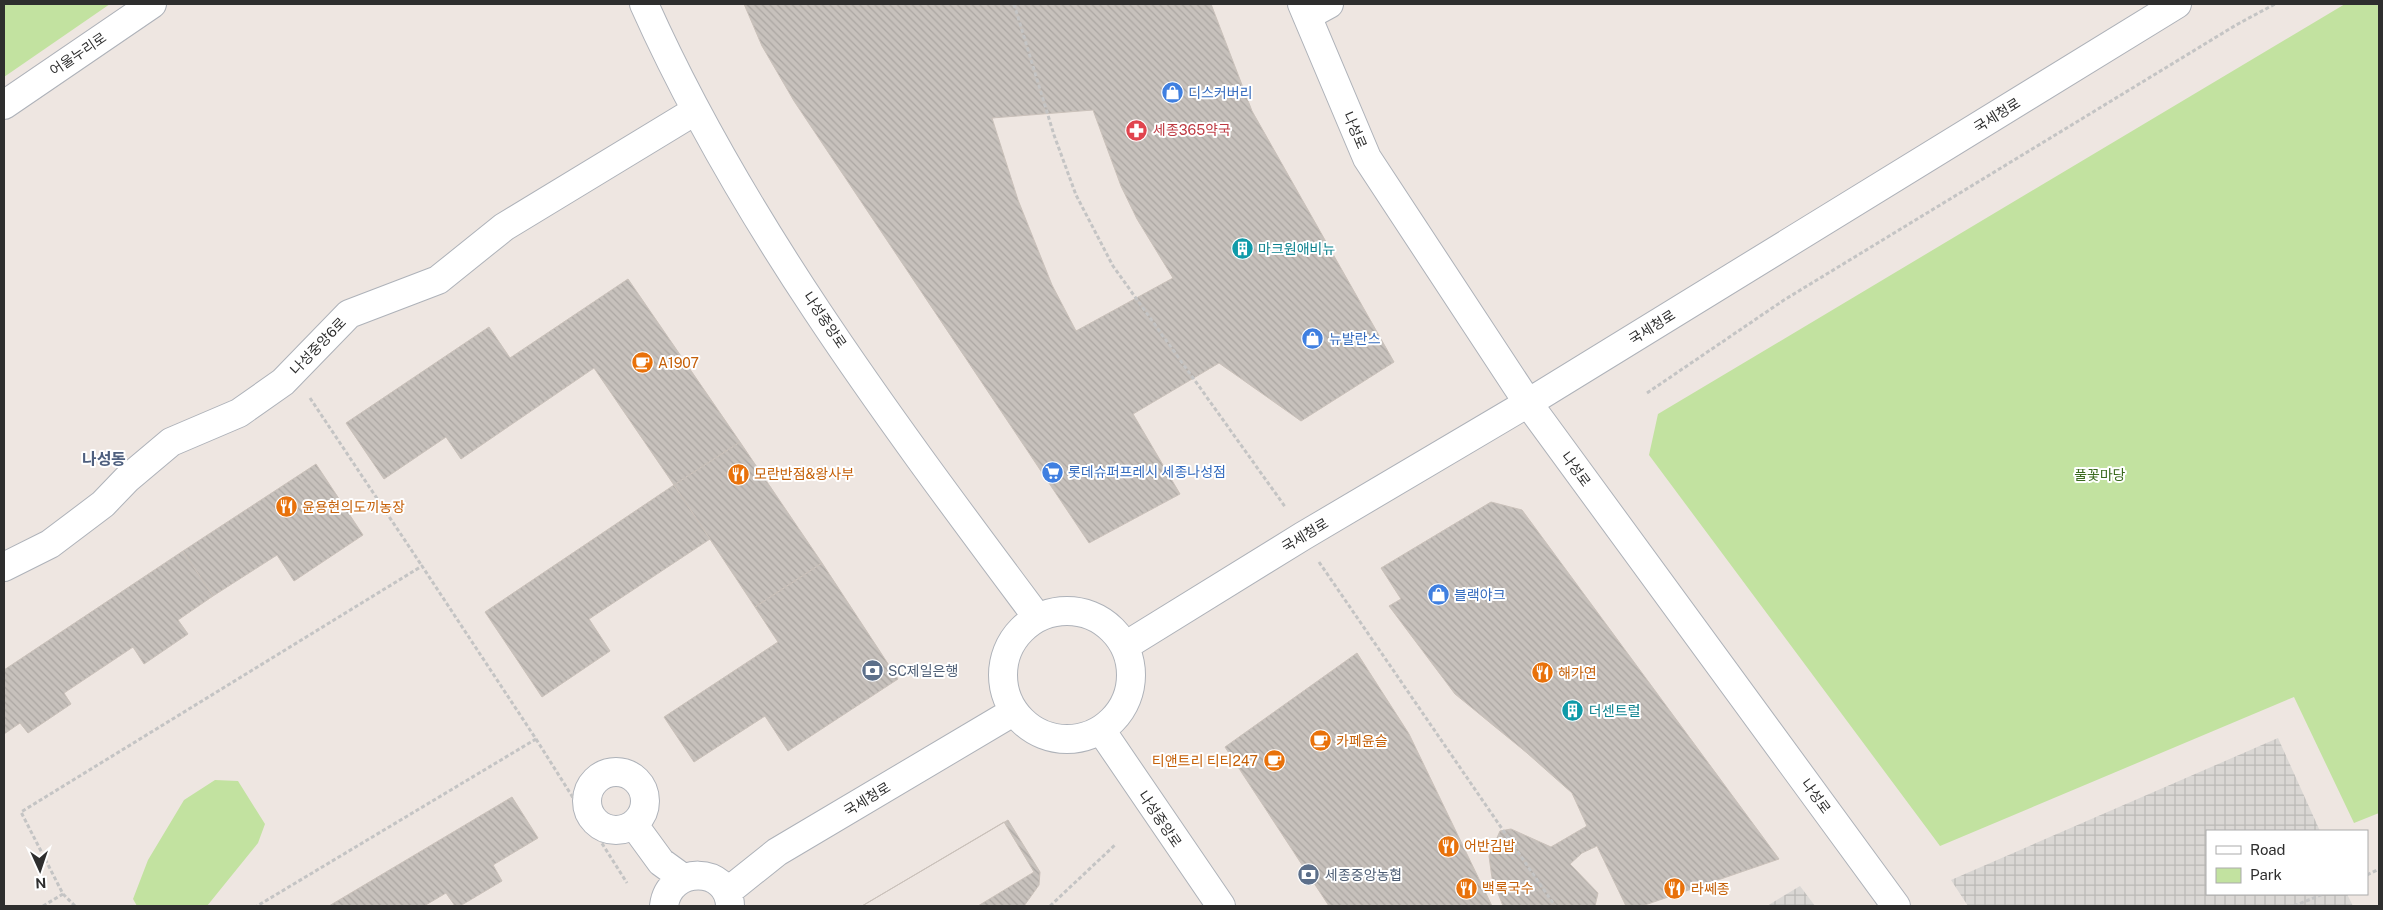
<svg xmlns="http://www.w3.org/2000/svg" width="2383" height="910" font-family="'Public Sans','Noto Sans KR',sans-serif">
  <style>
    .park { fill: #c2e2a0 }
    .plaza { fill: url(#plaza-grid) }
    .building { fill: url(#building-back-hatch); stroke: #cac1ba; fill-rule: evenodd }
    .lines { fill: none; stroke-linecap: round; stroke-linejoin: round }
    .minor-casing { stroke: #aeb2b9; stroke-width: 30 }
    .path { stroke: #c4c4c4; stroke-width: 3; stroke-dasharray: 4 2.5; stroke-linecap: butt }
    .minor { stroke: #fff; stroke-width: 28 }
    .labels { text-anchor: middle; stroke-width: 4; stroke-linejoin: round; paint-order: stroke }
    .street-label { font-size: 14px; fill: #2e2e2e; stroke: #fff }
    .shop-label { font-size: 14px; fill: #366cbe; stroke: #fff; text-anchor: start }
    .health-label { font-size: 14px; fill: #be3a42; stroke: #fff; text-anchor: start }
    .culture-label { font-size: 14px; fill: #0d838f; stroke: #fff; text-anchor: start }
    .food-label { font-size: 14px; fill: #c56008; stroke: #fff; text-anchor: start }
    .park-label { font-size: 14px; fill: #3b6a1e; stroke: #fff }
    .service-label { font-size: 14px; fill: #4e5e75; stroke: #fff; text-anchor: start }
    .quarter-label { font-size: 16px; font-weight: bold; fill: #4e5f7e; stroke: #fff }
  </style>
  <defs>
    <pattern id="plaza-grid" width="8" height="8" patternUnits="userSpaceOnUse" patternTransform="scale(1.25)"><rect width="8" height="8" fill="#dad7d4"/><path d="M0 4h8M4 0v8" fill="none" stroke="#bbb9b6"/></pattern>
    <pattern id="building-back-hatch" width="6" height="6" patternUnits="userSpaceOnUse" patternTransform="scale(1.25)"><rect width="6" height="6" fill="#c7c1bc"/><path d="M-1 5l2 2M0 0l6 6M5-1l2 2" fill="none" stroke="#aba6a2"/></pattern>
  </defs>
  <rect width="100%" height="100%" fill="#eee6e1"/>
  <!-- park -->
  <path class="park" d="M4,4h106l-106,73z
    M2345,4h34v809l-25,10 -60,-126 -354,149 -291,-391 9,-41z
    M215,780l23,1 27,43 -7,19 -51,63h-70l-4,-7 15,-39 36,-60z"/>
  <!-- plaza -->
  <path class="plaza" d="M2278,738l42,93h-113v63h140l6,12h-385l-17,-26z
    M1800,886l15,20h-48z"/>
  <!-- building -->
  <path class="building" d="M744,4h467l41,107 142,251 -93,59 -82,-58 -86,51 47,80 -91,49 -295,-442 -32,-55zM1093,110l28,76 16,33 36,59 -97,53 -24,-46 -34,-85 -26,-82z
    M628,279l112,163 -66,43 -80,-117 -133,91 -15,-22 -62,42 -38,-56 143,-96 21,31z
    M740,442l82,121 -67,44 -81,-122z
    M316,464l47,71 -69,46 -17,-26 -64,41 -30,-45z
    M674,485l36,54 -121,80 21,32 -68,46 -57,-85z
    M1491,502l31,8 257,349 -137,47h-16l-29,-60 -15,7 -12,11 28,29 -3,13h-92l-11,-28 -3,-22 11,-25 11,-2 40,18 36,-21 -15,-33 -45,-40 -72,-59 -66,-88 12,-7 -20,-31z
    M183,551l30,45 -35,24 10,14 -44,30 -11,-17 -69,46 7,11 -43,29 -8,-10 -16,11v-64z
    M822,563l76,116 -110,72 -23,-35 -71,46 -30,-45 114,-75 -23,-35z
    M1357,653l52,81 83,172h-163l-104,-159z
    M512,797l26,41 -45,27 9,16 -42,25h-5l-9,-13 -22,13h-95z
    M1008,820l32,52 -1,13 -15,21h-162z
    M1004,822l30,50 -56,34h-116z"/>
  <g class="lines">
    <defs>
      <path id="minor" d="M644,4c98,220 250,421 393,613
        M1302,4l65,154 161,245 368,503
        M1307,16l22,-12
        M4,105l148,-101
        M4,567l46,-23 53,-40 24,-25 44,-37 68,-29 44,-31 66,-68 89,-34 66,-53 191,-116
        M1003 675a64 64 0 1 1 128 0a64 64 0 1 1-128 0Z
        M1125,646l178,-110 225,-133 649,-399
        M1101,730l120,176
        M587 801a29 29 0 1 1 58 0a29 29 0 1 1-58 0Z
        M634,825l27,37 22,16
        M727,892l50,-40 236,-140
        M664,906c5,-41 65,-40 66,0"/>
    </defs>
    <!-- minor casing -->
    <use href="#minor" class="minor-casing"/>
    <!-- path -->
    <path class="path" d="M1014,4l40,131 22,60 37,71 173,242
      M1647,393l137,-93 452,-275 39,-21
      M310,398l112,168
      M1319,562l236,344
      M536,739l91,144
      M2367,875l12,-6
      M43,906l20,-12
      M75,906l-12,-12 -42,-82 401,-246 114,173 -279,167
      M1050,906l66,-62
      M2294,906l29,-12"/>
    <!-- minor -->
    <use href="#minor" class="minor"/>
  </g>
  <!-- icons -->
  <defs>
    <symbol id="shop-disc" viewBox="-11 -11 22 22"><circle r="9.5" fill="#3f7fe0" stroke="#fff"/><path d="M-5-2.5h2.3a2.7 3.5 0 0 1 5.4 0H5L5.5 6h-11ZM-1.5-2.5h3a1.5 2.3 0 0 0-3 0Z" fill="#fff"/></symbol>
    <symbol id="pharmacy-disc" viewBox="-11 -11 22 22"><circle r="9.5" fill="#e0444e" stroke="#fff"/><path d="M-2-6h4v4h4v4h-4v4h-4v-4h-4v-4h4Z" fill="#fff"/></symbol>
    <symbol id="building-disc" viewBox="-11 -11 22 22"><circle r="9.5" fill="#0f9aa8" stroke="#fff"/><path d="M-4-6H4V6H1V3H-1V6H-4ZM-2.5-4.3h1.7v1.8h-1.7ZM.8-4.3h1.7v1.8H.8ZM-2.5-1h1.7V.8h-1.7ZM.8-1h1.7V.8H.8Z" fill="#fff"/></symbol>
    <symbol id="cafe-disc" viewBox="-11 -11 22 22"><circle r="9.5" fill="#e8710a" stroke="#fff"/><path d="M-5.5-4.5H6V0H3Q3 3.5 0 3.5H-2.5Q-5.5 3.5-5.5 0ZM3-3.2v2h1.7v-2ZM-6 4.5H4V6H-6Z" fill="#fff"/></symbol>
    <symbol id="supermarket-disc" viewBox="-11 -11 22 22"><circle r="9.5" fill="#3f7fe0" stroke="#fff"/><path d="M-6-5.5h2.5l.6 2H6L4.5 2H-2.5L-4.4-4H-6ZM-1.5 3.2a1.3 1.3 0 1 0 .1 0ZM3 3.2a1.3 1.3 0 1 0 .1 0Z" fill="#fff"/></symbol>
    <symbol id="restaurant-disc" viewBox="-11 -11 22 22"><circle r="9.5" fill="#e8710a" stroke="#fff"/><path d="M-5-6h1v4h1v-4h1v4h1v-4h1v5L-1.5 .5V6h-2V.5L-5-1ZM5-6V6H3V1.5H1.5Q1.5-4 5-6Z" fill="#fff"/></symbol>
    <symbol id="bank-disc" viewBox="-11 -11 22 22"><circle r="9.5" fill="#5c6f8a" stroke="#fff"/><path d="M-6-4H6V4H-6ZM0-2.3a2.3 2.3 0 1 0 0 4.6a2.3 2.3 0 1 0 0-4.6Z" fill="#fff"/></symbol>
  </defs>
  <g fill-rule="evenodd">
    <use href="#shop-disc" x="1160" y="80" width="25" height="25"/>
    <use href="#pharmacy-disc" x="1124" y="118" width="25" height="25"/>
    <use href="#building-disc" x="1230" y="236" width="25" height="25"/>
    <use href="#shop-disc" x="1300" y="326" width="25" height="25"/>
    <use href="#cafe-disc" x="630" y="350" width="25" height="25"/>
    <use href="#supermarket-disc" x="1040" y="460" width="25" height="25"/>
    <use href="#restaurant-disc" x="726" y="462" width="25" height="25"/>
    <use href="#restaurant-disc" x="274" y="494" width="25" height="25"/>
    <use href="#shop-disc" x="1426" y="582" width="25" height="25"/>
    <use href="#bank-disc" x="860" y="658" width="25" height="25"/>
    <use href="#restaurant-disc" x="1530" y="660" width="25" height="25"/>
    <use href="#building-disc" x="1560" y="698" width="25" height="25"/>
    <use href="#cafe-disc" x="1308" y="728" width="25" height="25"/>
    <use href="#cafe-disc" x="1262" y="748" width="25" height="25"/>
    <use href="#restaurant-disc" x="1436" y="834" width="25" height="25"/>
    <use href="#bank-disc" x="1296" y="862" width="25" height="25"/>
    <use href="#restaurant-disc" x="1454" y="876" width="25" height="25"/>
    <use href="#restaurant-disc" x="1662" y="876" width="25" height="25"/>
  </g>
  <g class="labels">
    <!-- street labels -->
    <g class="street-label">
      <text transform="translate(78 54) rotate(-34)" y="5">어울누리로</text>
      <text transform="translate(1997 115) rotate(-32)" y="5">국세청로</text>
      <text transform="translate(1355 130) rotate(67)" y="5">나성로</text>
      <text transform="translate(825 320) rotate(56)" y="5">나성중앙로</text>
      <text transform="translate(1652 327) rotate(-32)" y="5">국세청로</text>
      <text transform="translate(318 346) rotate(-46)" y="5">나성중앙6로</text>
      <text transform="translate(1576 469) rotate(54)" y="5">나성로</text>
      <text transform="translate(1305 535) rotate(-31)" y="5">국세청로</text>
      <text transform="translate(1816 796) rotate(54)" y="5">나성로</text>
      <text transform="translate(867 799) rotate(-31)" y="5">국세청로</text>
      <text transform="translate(1160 819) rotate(56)" y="5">나성중앙로</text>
    </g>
    <!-- shop labels -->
    <g class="shop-label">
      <text x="1188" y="98">디스커버리</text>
      <text x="1329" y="344">뉴발란스</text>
      <text x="1068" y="477">롯데슈퍼프레시 세종나성점</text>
      <text x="1454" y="600">블랙야크</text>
    </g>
    <!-- health labels -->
    <g class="health-label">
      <text x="1153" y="135">세종365약국</text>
    </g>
    <!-- culture labels -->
    <g class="culture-label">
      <text x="1258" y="254">마크원애비뉴</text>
      <text x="1589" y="716">더센트럴</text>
    </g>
    <!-- food labels -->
    <g class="food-label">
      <text x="658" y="368">A1907</text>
      <text x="754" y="479">모란반점&amp;왕사부</text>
      <text x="302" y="512">윤용현의도끼농장</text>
      <text x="1558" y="678">해가연</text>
      <text x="1336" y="746">카페윤슬</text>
      <text x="1258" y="766" text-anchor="end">티앤트리 티티247</text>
      <text x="1464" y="851">어반김밥</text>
      <text x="1482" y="893">백록국수</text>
      <text x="1691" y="894">라쎄종</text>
    </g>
    <!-- park labels -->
    <g class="park-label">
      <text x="2100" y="480">풀꽃마당</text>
    </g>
    <!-- service labels -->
    <g class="service-label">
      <text x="888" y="676">SC제일은행</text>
      <text x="1325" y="880">세종중앙농협</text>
    </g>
    <!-- quarter labels -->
    <g class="quarter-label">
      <text x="104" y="465">나성동</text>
    </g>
  </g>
  <!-- border -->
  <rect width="2383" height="910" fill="none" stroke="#2e2e2e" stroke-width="10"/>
  <!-- legend -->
  <rect x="2206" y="830" width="162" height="65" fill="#ffffff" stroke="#ababab"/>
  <rect x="2216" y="846" width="25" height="8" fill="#ffffff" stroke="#ababab"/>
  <text x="2250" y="855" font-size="15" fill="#2e2e2e">Road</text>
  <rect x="2216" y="868" width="25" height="15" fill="#c2e2a0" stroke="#ababab"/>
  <text x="2250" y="880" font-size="15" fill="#2e2e2e">Park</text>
  <!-- north arrow -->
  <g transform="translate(40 870) rotate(177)" stroke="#ffffff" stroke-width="4" paint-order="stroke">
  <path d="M0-4L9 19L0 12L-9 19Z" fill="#2e2e2e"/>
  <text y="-8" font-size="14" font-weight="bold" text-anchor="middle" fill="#2e2e2e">N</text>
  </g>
</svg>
